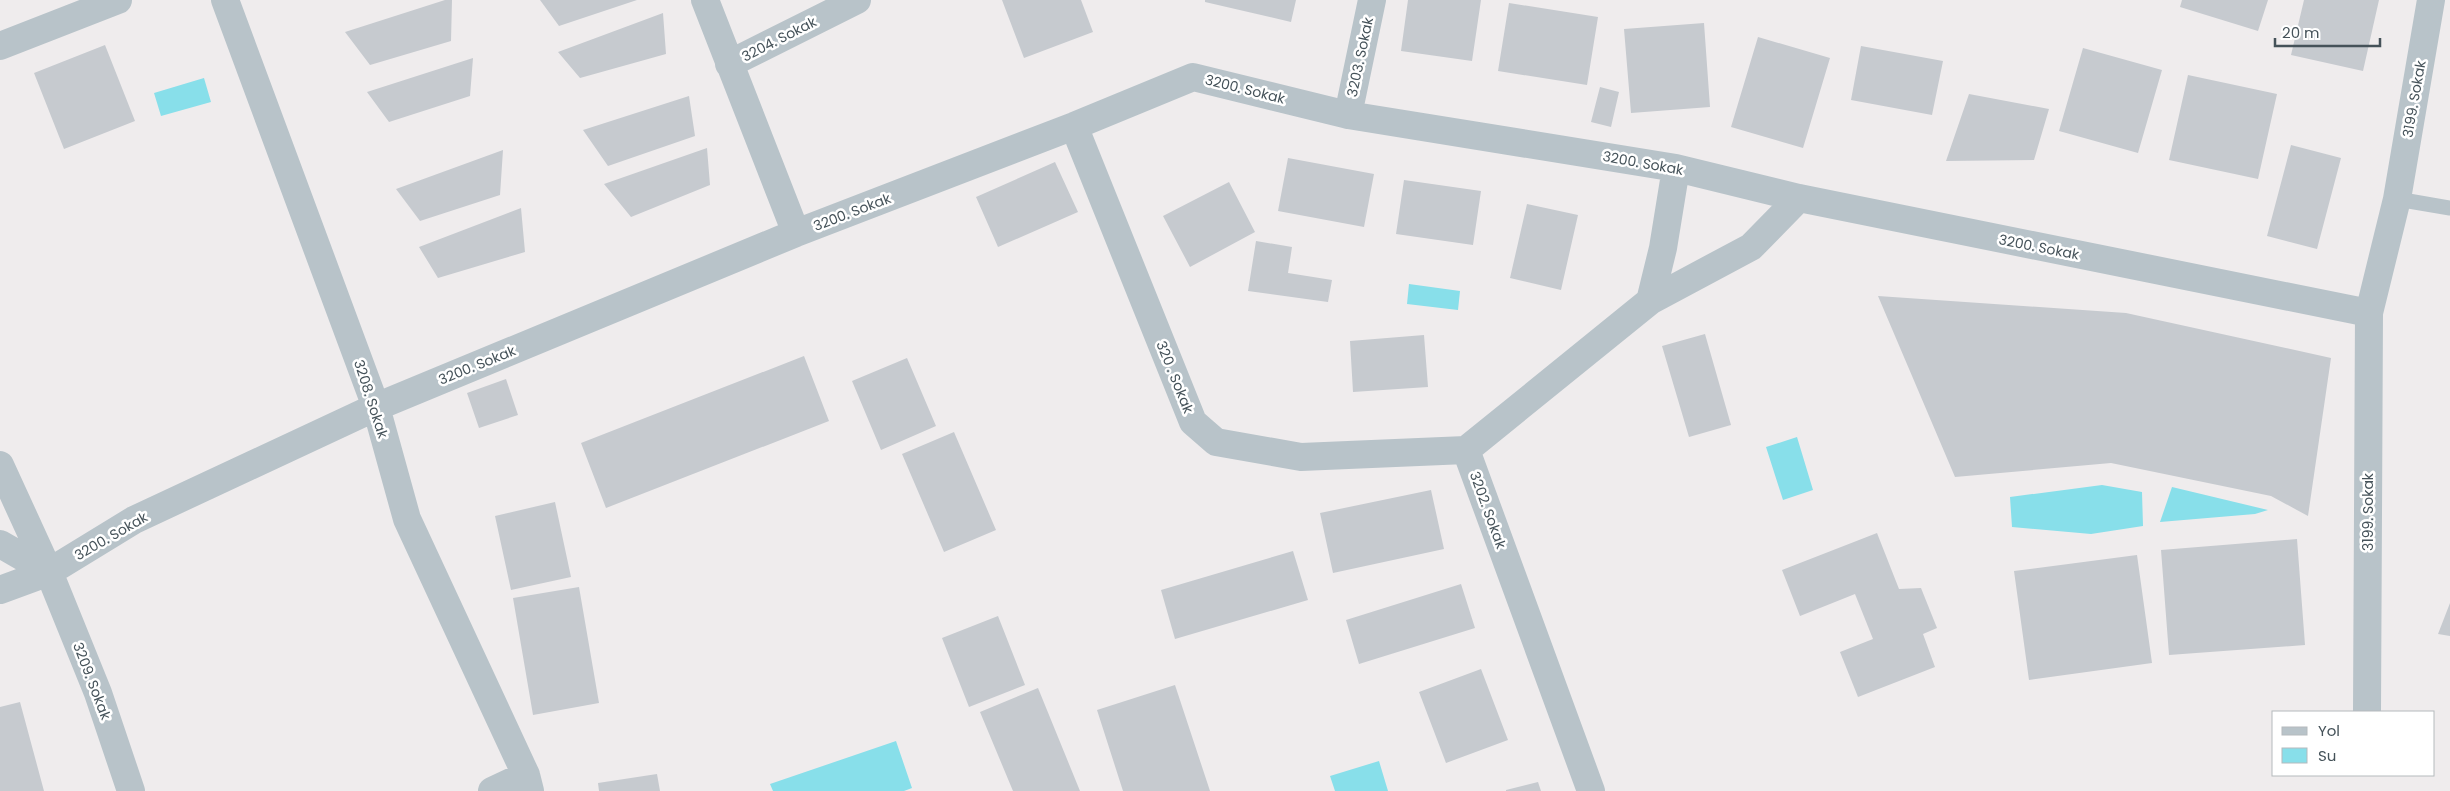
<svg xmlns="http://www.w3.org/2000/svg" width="2450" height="791" font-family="Poppins,sans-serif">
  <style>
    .water { fill: #88dfea }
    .building { fill: #c6cacf }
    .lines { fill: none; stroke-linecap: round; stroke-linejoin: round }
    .lane { stroke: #b8c3c9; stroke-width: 15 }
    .street { stroke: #b8c3c9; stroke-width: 28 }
    .labels { text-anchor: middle; stroke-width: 5; stroke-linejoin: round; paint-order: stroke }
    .street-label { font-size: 14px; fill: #455259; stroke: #fff }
  </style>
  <rect width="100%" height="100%" fill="#efeced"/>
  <!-- water -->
  <path class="water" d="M204,78l7,24 -50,14 -7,-23z
    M1409,284l51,7 -2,19 -51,-6z
    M1797,437l16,53 -30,10 -17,-53z
    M2102,485l40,7 1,34 -52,8 -79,-7 -2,-30z
    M2172,487l96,23 -13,4 -95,8z
    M896,741l16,47 -8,3h-131l-3,-7z
    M1379,761l9,30h-53l-5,-15z"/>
  <!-- building -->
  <path class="building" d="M445,0h7l-1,41 -81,24 -25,-33z
    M540,0h97l-78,26z
    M1002,0h79l12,32 -69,26z
    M1205,0h91l-5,22 -86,-20z
    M1408,0h73l-9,61 -71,-10z
    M2182,0h86l-10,31 -78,-24z
    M2304,0h75l-16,71 -72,-16z
    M1509,3l89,14 -11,68 -89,-14z
    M663,13l3,41 -86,24 -22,-26z
    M1704,23l6,84 -79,6 -7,-84z
    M1758,37l72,21 -27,90 -72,-21z
    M105,45l30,76 -71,28 -30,-76z
    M1861,46l82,15 -11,54 -81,-15z
    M2083,48l79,22 -24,83 -79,-22z
    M473,58l-3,38 -81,26 -22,-30z
    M2188,75l89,19 -19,85 -89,-19z
    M1600,87l19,5 -8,35 -20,-5z
    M1969,94l80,15 -15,51 -88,1z
    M689,96l6,40 -87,30 -25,-36z
    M2291,145l50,13 -24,91 -50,-13z
    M707,148l3,37 -79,32 -27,-33z
    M503,150l-3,45 -80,26 -24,-32z
    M1288,158l86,16 -10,53 -86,-16z
    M1055,162l23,50 -80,35 -22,-50z
    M1404,180l77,11 -8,54 -77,-11z
    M1229,182l26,50 -65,35 -27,-51z
    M1527,204l51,11 -17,75 -51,-12z
    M521,208l4,44 -87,26 -19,-31z
    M1256,241l36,6 -4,26 44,7 -4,22 -80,-11z
    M1878,296l248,17 205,45 -23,158 -37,-20 -160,-33 -156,14z
    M1705,334l26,91 -42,12 -27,-91z
    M1424,335l4,52 -75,5 -3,-51z
    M804,356l25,65 -223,87 -25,-65z
    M907,358l29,68 -55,24 -29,-69z
    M506,379l12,36 -39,13 -12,-35z
    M954,432l42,98 -52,22 -42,-98z
    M1431,490l13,59 -111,24 -13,-60z
    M555,502l16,75 -60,13 -16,-74z
    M1877,533l22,56 22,-1 16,40 -14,6 12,33 -77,30 -18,-45 33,-13 -18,-45 -55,22 -18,-46z
    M2297,539l8,106 -136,10 -8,-105z
    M1293,551l15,49 -133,39 -14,-49z
    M2137,555l15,108 -123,17 -15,-109z
    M1461,584l14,44 -116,36 -13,-44z
    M579,587l20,116 -66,12 -20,-117z
    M2450,603v33l-12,-2z
    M998,616l27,69 -56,22 -27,-69z
    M1481,669l27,71 -62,23 -27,-71z
    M1175,685l35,106h-87l-26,-81z
    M1038,688l42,103h-67l-33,-79z
    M20,702l24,89h-44v-84z
    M657,774l3,17h-61l-1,-8z
    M1538,782l3,9h-35v-1z"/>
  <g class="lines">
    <!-- lane -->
    <path class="lane" d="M2397,199l53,9"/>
    <!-- street -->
    <path class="street" d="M225,0l151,407 31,112 119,256 4,16
      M705,0l91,233
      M0,46l118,-46
      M729,64l128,-64
      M1348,115l24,-115
      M1074,126l119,296 23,20 85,15 165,-7
      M1650,301l101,-54 48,-49
      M0,465l49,107 49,121 33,98
      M0,544l49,28
      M0,590l49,-18 85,-52 242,-113 420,-174 278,-107 119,-49 155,38 328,53 123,30 570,115 28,-114 34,-199
      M2367,712l2,-399
      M492,791l34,-16
      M1591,791l-125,-341 184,-149 13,-53 13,-80"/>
  </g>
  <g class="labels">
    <!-- street labels -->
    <g class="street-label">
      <text transform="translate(779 39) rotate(-27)" y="5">3204. Sokak</text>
      <text transform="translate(1360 57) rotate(-78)" y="5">3203. Sokak</text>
      <text transform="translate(1245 89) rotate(14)" y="5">3200. Sokak</text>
      <text transform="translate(2414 99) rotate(-80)" y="5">3199. Sokak</text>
      <text transform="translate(1643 163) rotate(10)" y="5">3200. Sokak</text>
      <text transform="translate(852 212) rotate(-21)" y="5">3200. Sokak</text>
      <text transform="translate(2039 247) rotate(11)" y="5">3200. Sokak</text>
      <text transform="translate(477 365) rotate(-22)" y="5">3200. Sokak</text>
      <text transform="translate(1175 377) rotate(68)" y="5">320 . Sokak</text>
      <text transform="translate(371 399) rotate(72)" y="5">3208. Sokak</text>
      <text transform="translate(1488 510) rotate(70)" y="5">3202. Sokak</text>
      <text transform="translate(2368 512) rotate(-90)" y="5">3199. Sokak</text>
      <text transform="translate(111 536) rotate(-30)" y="5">3200. Sokak</text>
      <text transform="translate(92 681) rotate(69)" y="5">3209. Sokak</text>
    </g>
  </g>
  <!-- legend -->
  <rect x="2272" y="711" width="162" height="65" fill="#ffffff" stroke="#b5babd"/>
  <rect x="2282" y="727" width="25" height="8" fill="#b8c3c9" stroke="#b5babd"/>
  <text x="2318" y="736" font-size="15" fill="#455259">Yol</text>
  <rect x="2282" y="748" width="25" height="15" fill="#88dfea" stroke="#b5babd"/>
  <text x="2318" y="761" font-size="15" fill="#455259">Su</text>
  <!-- scale -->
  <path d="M2275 38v8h105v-8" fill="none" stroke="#455259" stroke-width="2.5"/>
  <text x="2282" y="38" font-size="15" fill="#455259" stroke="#ffffff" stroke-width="4" paint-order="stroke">20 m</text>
</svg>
